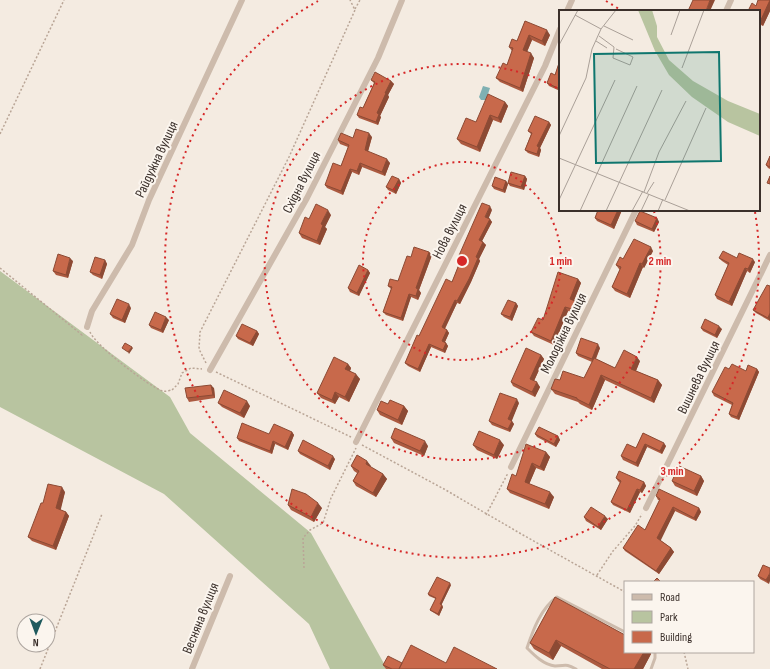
<svg xmlns="http://www.w3.org/2000/svg" width="770" height="669" font-family="'Sofia Sans Condensed',sans-serif">
  <style>
    .green { fill: #b8c4a0 }
    .water { fill: #7fb0b2 }
    .lines { fill: none; stroke-linecap: round; stroke-linejoin: round }
    .path { stroke: #b9a596; stroke-width: 1.5; stroke-dasharray: 2 2; stroke-linecap: butt }
    .service { stroke: #cdbbac; stroke-width: 3 }
    .minor { stroke: #cdbbac; stroke-width: 6 }
    .wall { fill: #ac5a40 }
    .shaded-wall { fill: #8c4a34 }
    .building { fill: #c8694b; stroke: #8c4a34 }
    .ring { fill: none; stroke: #d62828; stroke-width: 2; stroke-dasharray: 2 4 }
    .labels { text-anchor: middle; stroke-width: 4; stroke-linejoin: round; paint-order: stroke }
    .street-label { font-size: 14px; fill: #3b302b; stroke: #fbf5ee }
    .inset-road { fill: none; stroke: #aaa098; stroke-width: 1 }
    .view { fill: #0f766e; fill-opacity: 0.15; stroke: #0f766e; stroke-width: 2 }
    .inset-edge { fill: none; stroke: #3b302b; stroke-width: 2 }
    .centre { fill: #d62828; stroke: #fbf5ee; stroke-width: 2 }
    .ring-label { font-size: 12px; text-anchor: middle; font-weight: bold; fill: #d62828; stroke: #fbf5ee; stroke-width: 4; stroke-linejoin: round; paint-order: stroke }
  </style>
  <rect width="100%" height="100%" fill="#f4ebe1"/>
  <!-- green -->
  <path class="green" d="M0,271l170,126 20,36 121,100 76,136h-57l-21,-45 -145,-130 -164,-87z"/>
  <!-- water -->
  <path class="water" d="M483,86l7,2 -4,12h-5l-2,-3z"/>
  <g class="lines">
    <!-- path -->
    <path class="path" d="M355,9l5,-9
      M0,134l64,-134
      M0,268l82,67 1,-2
      M90,332c5,13 59,55 73,59 3,1 7,-1 9,-1l6,-6 4,-11 9,-5 11,1
      M206,363l-7,-14 1,-17 89,-175 66,-147 -5,-10
      M216,372l135,65
      M362,445l82,44 79,46 102,57
      M486,515l22,-42
      M304,568l-1,-30 7,-8 13,-7 8,-25 25,-50
      M597,575l16,-24 22,-25 7,-12
      M684,652l4,17
      M40,669l62,-155"/>
    <!-- service -->
    <path class="service" d="M576,669c-11,-6 -10,-3 -21,-3 -11,-1 -21,-11 -28,-18 6,-18 14,-40 30,-51l68,35
      M651,669l4,-11v-6"/>
    <!-- minor -->
    <path class="minor" d="M567,11l5,-11
      M726,11l5,-11
      M87,327l5,-16 40,-66 17,-45 93,-200
      M210,370l97,-172 71,-140 24,-58
      M356,442l189,-376 15,-37
      M511,467l125,-257
      M646,508l124,-253
      M192,669l38,-93"/>
  </g>
  <!-- wall -->
  <path class="wall" d="M770,0v11l-7,15 -4,-2v-13l-3,-5z
    M525,21l25,14 -5,11 -13,-6 -5,12 7,6 -11,34 -23,-10 -4,-4 11,-13 5,-14 -3,-4 8,-6z
    M560,60v31l-11,-5 -2,-3 8,-8z
    M371,80l20,1 3,3 -6,11 1,2 -9,19 1,1 -3,8 -19,-7 -2,-3 6,-7 11,-25z
    M505,102l3,4 -7,17 -8,-3 -13,32 -19,-8 -4,-5 19,-17z
    M549,122l2,3 -11,23 1,2 -2,7 -11,-4 -3,-3 6,-16 -3,-3z
    M372,137l-4,15 22,11 -5,13 -23,-9 -3,8 -7,-3 -9,23 -16,-7 -2,-3 16,-19 7,-19 -8,-3 -2,-4 15,-2z
    M770,156v13l-2,-1 -2,-3z
    M525,176l2,3 -3,11 -14,-4 -2,-3z
    M399,179l2,4 -5,11 -8,-4 -2,-3z
    M506,181l2,3 -3,9 -11,-4 -2,-3z
    M492,210l-4,8 4,4 -10,19 4,4 -7,14 1,2 -9,21 -11,22 -3,-1 -12,26 2,1 2,3 -4,9 1,1 2,3 -3,7 -14,-6 -11,25 -12,-6 -3,-3 14,-27 33,-54 7,-18 -2,-4z
    M598,210h24l-8,19 -17,-8 -2,-3z
    M331,215l-6,12 2,2 -7,16 -18,-7 -3,-5 10,-14z
    M657,218l2,4 -5,10 -17,-7 -2,-4z
    M653,251l-9,17 -1,-1 -13,31 -15,-7 -3,-4 8,-17 -1,-1 -3,-4 7,-6z
    M429,252l3,3 -13,35 2,3 -3,7 -7,-3 -8,24 -17,-6 -3,-3 8,-23 -3,-3 10,-5 13,-24z
    M719,258h18l18,4 -5,11 -3,-2 -15,35 -15,-7 -2,-4 13,-30 -6,-4z
    M105,260l2,4 -5,15 -9,-4 -3,-3z
    M73,261l-5,17 -12,-3 -3,-4z
    M368,270l2,3 -11,23 -9,-4 -2,-4z
    M578,279l3,4 -7,17 1,1 3,4 -4,8 -6,-2 -14,34 -20,-9 -3,-4 12,-12z
    M770,286v35l-14,-8 -3,-3z
    M516,303l2,3 -6,15 -8,-4 -3,-3z
    M131,308l-6,15 -12,-5 -3,-4z
    M169,320l-6,13 -12,-5 -2,-3z
    M701,328l21,1 -5,9 -14,-7z
    M257,331l2,3 -6,12 -15,-7 -2,-3z
    M600,348l-4,11 19,9 25,-7 -4,10 22,9 4,5 -8,18 -49,-23 -13,30 -12,-6 -2,-2 -23,-8 -4,-5 9,-9 24,-2 8,-16 -14,-6 -2,-3z
    M541,355l3,4 -10,22 6,6 -5,10 -22,-11 -2,-4z
    M348,364l3,4 -1,3 10,8 -11,23 -10,-5 -4,7 -14,-6 -4,-5z
    M729,369l17,2 11,-2 2,3 -20,48 -8,-3 -2,-3 3,-9 -18,-9 -2,-4z
    M214,388l1,10 -26,4 -2,-4z
    M218,403l32,3 -6,12 -22,-11z
    M519,403l-8,18 3,3 -4,8 -18,-7 -3,-4z
    M388,404l16,2 4,5 -6,14 -22,-10 -3,-5z
    M292,432l2,3 -6,15 -13,-6 -3,10 -33,-13 -2,-3 32,-4z
    M643,433l23,13 -4,8 -15,-7 -9,20 -15,-7 -2,-4 15,-8z
    M535,434l23,2 2,4 -4,7 -19,-10z
    M391,438l37,8 -4,10 -30,-13z
    M473,445h31l-7,14 -20,-9z
    M298,451l37,8 -5,11 -30,-16z
    M546,452l4,5 -6,14 -8,-3 -7,16 25,13 -5,12 -39,-16 -3,-4 9,-13z
    M351,466h20l-1,1 13,7 4,5 -11,18 -20,-11 -3,-5 4,-8 -3,-2z
    M701,476l3,5 -7,15 -22,-10 -3,-5z
    M616,478l28,4 2,4 -4,7 -2,-1 -10,21 -17,-8 -2,-3 9,-19 -2,-2z
    M65,492l-5,18 6,2 3,4 -13,34 -24,-9 -4,-4 15,-34z
    M656,496l43,12 2,4 -5,9 -21,-10 -15,29 11,8 3,4 -15,22 -34,-23 -2,-3 22,-18 15,-30h-2z
    M288,505l34,3 -8,14 -23,-12z
    M584,517l24,2 -7,11 -15,-9z
    M763,565l6,19 -9,-5 -2,-3z
    M451,585l-10,20 2,2 -4,9 -8,-5 -1,-1 6,-11 -7,-3 -1,-2z
    M555,597l70,55h25l1,2 -8,15h-41l-41,-23 -8,14 -19,-11 -4,-6z
    M402,663h44l51,6h-111l-3,-4z"/>
  <!-- shaded-wall -->
  <path class="shaded-wall" d="M710,0h5l-5,11h-4z
    M770,0v11l-7,15 -3,-4z
    M547,30l3,5 -5,11 -3,-5z
    M529,35l3,5 -6,14 -3,-4z
    M531,53l3,5 -11,34 -3,-4z
    M391,81l3,3 -6,11 1,2 -9,19 1,1 -3,8 -2,-3 1,-9 8,-20z
    M505,102l3,4 -7,17 -3,-5z
    M490,115l3,5 -13,32 -3,-5z
    M549,122l2,3 -11,23 1,2 -2,7 -2,-3v-8z
    M369,133l3,4 -5,17 -2,-4z
    M387,159l3,4 -5,13 -3,-4z
    M360,163l2,4 -3,8 -2,-4z
    M350,169l2,3 -9,23 -2,-4z
    M525,176l2,3 -3,11 -3,-3z
    M399,179l2,4 -5,11 -3,-4z
    M506,181l2,3 -3,9 -2,-3z
    M490,206l2,4 -4,10 -3,-3z
    M328,210l3,5 -6,12 2,2 -7,16 -3,-4 4,-17z
    M618,210h4l-8,19 -3,-4z
    M657,218l2,4 -5,10 -2,-3z
    M490,219l2,3 -11,21 -2,-3z
    M483,242l3,3 -7,14 1,2 -9,21 -11,22 -3,-3 19,-44z
    M651,247l2,4 -9,17 -2,-4z
    M429,252l3,3 -13,35 2,3 -3,7 -2,-4v-8z
    M70,258l3,3 -5,17 -2,-3z
    M753,259l2,3 -5,11 -2,-4z
    M105,260l2,4 -5,15 -2,-4z
    M640,263l3,4 -13,31 -3,-4z
    M745,268l2,3 -15,35 -3,-4z
    M368,270l2,3 -11,23 -2,-3z
    M578,279l3,4 -8,20 -3,-4z
    M409,294l2,3 -8,24 -2,-3z
    M455,300l2,3 -13,27 -2,-3z
    M575,301l3,4 -4,8 -2,-4z
    M516,303l2,3 -6,15 -2,-4z
    M129,304l2,4 -6,15 -3,-3z
    M565,307l3,4 -14,34 -3,-4z
    M770,313v8l-2,-3z
    M166,317l3,3 -6,13 -2,-3z
    M719,326l3,3 -5,9 -2,-3z
    M447,330l2,3 -5,11 -2,-3z
    M257,331l2,3 -6,12 -3,-3z
    M446,343l2,3 -3,7 -2,-3z
    M429,344l2,3 -11,25 -2,-3z
    M598,344l2,4 -6,14 -2,-3z
    M132,347l1,1 -4,6 -1,-2z
    M541,355l3,4 -11,24 -3,-4z
    M637,357l3,4 -5,12 -4,-4z
    M348,364l3,4 -2,6 -4,-5z
    M757,369l2,3 -20,48 -2,-3z
    M356,374l4,5 -11,23 -4,-5z
    M601,375l4,5 -13,30 -3,-5z
    M658,380l4,5 -8,18 -3,-5z
    M537,382l3,5 -5,10 -3,-5z
    M211,385l3,3 1,10 -2,-3z
    M335,392l4,5 -4,7 -3,-4z
    M517,399l2,4 -8,20 -3,-4z
    M247,401l3,5 -6,12 -4,-5z
    M404,406l4,5 -6,14 -4,-5z
    M512,421l2,3 -4,8 -2,-3z
    M292,432l2,3 -6,15 -3,-3z
    M558,436l2,4 -4,7 -2,-3z
    M500,440l4,5 -7,14 -3,-4z
    M273,441l2,3 -3,10 -2,-3z
    M425,441l3,5 -4,10 -4,-5z
    M664,443l2,3 -4,8 -2,-3z
    M645,444l2,3 -9,20 -2,-4z
    M546,452l4,5 -6,14 -4,-4z
    M333,456l2,3 -5,11 -2,-4z
    M367,461l4,5 -2,3 -3,-5z
    M532,463l4,5 -8,19 -3,-5z
    M383,474l4,5 -11,18 -3,-4z
    M701,476l3,5 -7,15 -3,-5z
    M644,482l2,4 -4,7 -2,-3z
    M62,487l3,5 -5,21 -4,-5z
    M637,489l3,3 -10,21 -3,-3z
    M550,492l4,5 -5,12 -4,-5z
    M318,503l4,5 -8,14 -3,-5z
    M673,507l2,4 -15,31 -3,-4z
    M699,508l2,4 -5,9 -2,-3z
    M66,512l3,4 -13,34 -3,-4z
    M605,516l3,3 -7,11 -3,-3z
    M671,548l3,4 -15,22 -3,-3z
    M770,573v8l-1,3 -3,-4z
    M450,583l1,2 -10,21 -1,-2z
    M442,605l1,2 -4,9 -1,-2z
    M556,640l5,6 -8,14 -4,-7z
    M644,652h6l1,2 -8,15h-9z"/>
  <!-- building -->
  <path class="building" d="M693,0h17l-4,11h-18z
    M758,0h12l-10,22 -1,-1v-10h-11l4,-8 4,3z
    M525,21l22,9 -5,11 -13,-6 -6,15 8,3 -11,35 -24,-10 7,-15 4,2 6,-17 -4,-1 3,-8 5,2z
    M560,60v29l-13,-6 4,-10 4,2z
    M375,72l16,9 -6,12h1l-9,20 2,1 -3,8 -19,-7 3,-8 3,1 12,-26 -4,-2z
    M488,94l17,8 -7,16 -8,-3 -13,32 -20,-8 9,-21 10,4z
    M535,116l14,6 -12,24 2,1 -2,7 -12,-4 7,-17 -4,-2z
    M356,129l13,4 -4,17 22,9 -5,13 -22,-9 -3,8 -7,-2 -9,22 -16,-6 8,-22 8,3 8,-21 -11,-5 3,-7 12,5z
    M770,156v11l-4,-2z
    M511,172l14,4 -4,11 -13,-4z
    M392,176l7,3 -6,11 -7,-3z
    M770,176v8l-3,-1z
    M495,177l11,4 -3,9 -11,-4z
    M482,203l8,3 -5,11 5,2 -11,21 4,2 -7,15 2,1 -9,21 -12,22 -2,-1 -13,27 5,3 -5,11 4,2 -3,7 -14,-6 -11,25 -13,-6 12,-28 2,1 27,-57 6,3 8,-20 -3,-2z
    M316,204l12,6 -7,14 2,1 -6,16 -18,-8 6,-16 4,2z
    M598,210h20l-7,15 -16,-7z
    M640,211l17,7 -5,11 -17,-8z
    M634,239l17,8 -9,17 -2,-1 -13,31 -15,-7 9,-20 -5,-2 4,-8 3,2z
    M414,247l15,5 -13,36 2,1 -2,7 -7,-2 -8,24 -18,-6 9,-25 -4,-1 2,-7 8,2 9,-25 4,1z
    M723,251l14,7 2,-5 14,6 -5,10 -3,-1 -16,34 -14,-7 14,-32 -10,-5z
    M58,254l12,4 -4,17 -13,-4z
    M95,257l10,3 -5,15 -10,-3z
    M359,265l9,5 -11,23 -9,-5z
    M558,272l20,7 -8,20 5,2 -3,8 -7,-2 -14,34 -20,-9 7,-14 5,2z
    M767,285l3,1v27l-2,5 -15,-8z
    M117,299l12,5 -7,16 -12,-6z
    M508,300l8,3 -6,14 -9,-3z
    M155,312l11,5 -5,13 -12,-5z
    M705,319l14,7 -4,9 -14,-7z
    M242,324l15,7 -7,12 -14,-7z
    M581,338l17,6 -6,15 -16,-6z
    M125,343l7,4 -4,5 -6,-4z
    M526,348l15,7 -11,24 7,3 -5,10 -21,-10z
    M624,350l13,7 -6,12 27,11 -7,18 -50,-23 -12,30 -12,-6v-1l-26,-9 4,-10 5,1 3,-9 21,7 10,-20 21,10z
    M334,357l14,7 -3,5 11,5 -11,23 -10,-5 -3,8 -15,-7z
    M732,364l14,7 2,-6 9,4 -20,48 -8,-3 4,-11 -21,-11 13,-25 4,2z
    M211,385l2,10 -26,3 -2,-10z
    M224,390l23,11 -7,12 -22,-10z
    M500,393l17,6 -9,20 4,2 -4,8 -19,-8z
    M390,400l14,6 -6,14 -21,-10 4,-9 7,3z
    M242,423l27,11 5,-10 18,8 -7,15 -12,-6 -3,10 -33,-13z
    M539,427l19,9 -4,8 -19,-10z
    M395,428l30,13 -5,10 -29,-13z
    M479,431l21,9 -6,15 -21,-10z
    M643,433l21,10 -4,8 -15,-7 -9,19 -15,-7 6,-12 9,4z
    M303,440l30,16 -5,10 -30,-15z
    M526,444l20,8 -6,15 -8,-4 -7,19 25,10 -5,12 -38,-15 5,-15 4,2z
    M357,455l10,6 -1,3 17,10 -10,19 -20,-12 6,-10 -8,-5z
    M679,466l22,10 -7,15 -22,-10z
    M619,471l25,11 -4,8 -3,-1 -10,21 -16,-8 10,-21 -5,-3z
    M48,484l14,3 -6,21 10,4 -13,34 -25,-9 13,-34h2z
    M292,489l14,5 12,9 -7,14 -23,-12z
    M659,489l40,19 -5,10 -21,-11 -16,31 14,10 -15,23 -33,-23 15,-23 7,5 15,-31 -4,-3z
    M591,507l14,9 -7,11 -14,-10z
    M763,565l7,3v5l-4,7 -8,-4z
    M437,577l13,6 -10,21 2,1 -4,9 -8,-4 6,-12 -8,-4z
    M657,578l4,4h-8z
    M555,597l70,38v17h19l-10,17h-24l-54,-29 -7,13 -19,-10z
    M411,645l35,18 8,-16 43,22h-98z
    M388,656l14,7 -3,6h-7l-9,-4z"/>
  <!-- distance rings -->
  <g class="ring">
    <circle cx="462" cy="261" r="99"/>
    <path d="M654 211A198 198 0 1 1 559 89"/>
    <path d="M606 1A297 297 0 0 1 622 11M755 212A297 297 0 1 1 318 1"/>
  </g>
  <g class="labels">
    <!-- street labels -->
    <g class="street-label">
      <text transform="translate(156 159) rotate(-65)" y="5">Райдужна вулиця</text>
      <text transform="translate(301 182) rotate(-63)" y="5">Східна вулиця</text>
      <text transform="translate(449 231) rotate(-63)" y="5">Нова вулиця</text>
      <text transform="translate(563 333) rotate(-64)" y="5">Молодіжна вулиця</text>
      <text transform="translate(698 377) rotate(-64)" y="5">Вишнева вулиця</text>
      <text transform="translate(200 618) rotate(-68)" y="5">Весняна вулиця</text>
    </g>
  </g>
  <!-- overview -->
  <g transform="translate(559 10)">
    <rect width="201" height="201" fill="#f4ebe1"/>
    <path d="M79,0h14l5,16v11l12,23 24,21 35,20 32,13v22l-32,-14 -36,-25 -23,-22 -14,-24z" fill="#b8c4a0"/>
    <path class="inset-road" d="M16,5l26,14M45,16l29,14M112,25l9,-25M40,26l15,11 -1,11 17,7 3,-8 -17,-8M37,31l11,7M0,35l19,-35M123,58l22,-58M0,126l27,-58 6,-29 9,-20 15,-19M0,148l131,53M85,182l15,-40 27,-51M88,183l7,-11M0,190l56,-120M106,190l41,-92M21,201l57,-125M47,201l56,-121M73,201l11,-20M82,201l8,-17M99,201l5,-12"/>
    <path class="view" d="M160,42l2,109 -125,2 -2,-109z"/>
    <rect width="201" height="201" class="inset-edge"/>
  </g>
  <circle cx="462" cy="261" r="6" class="centre"/>
  <g class="ring-label">
    <text x="561" y="265">1 min</text>
    <text x="660" y="265">2 min</text>
    <text x="672" y="475">3 min</text>
  </g>
  <!-- legend -->
  <rect x="624" y="581" width="130" height="72" fill="#fbf5ee" stroke="#aea6a0"/>
  <rect x="632" y="594" width="20" height="6" fill="#cdbbac" stroke="#aea6a0"/>
  <text x="660" y="601" font-size="12" fill="#3b302b">Road</text>
  <rect x="632" y="611" width="20" height="12" fill="#b8c4a0" stroke="#aea6a0"/>
  <text x="660" y="621" font-size="12" fill="#3b302b">Park</text>
  <rect x="632" y="631" width="20" height="12" fill="#c8694b" stroke="#aea6a0"/>
  <text x="660" y="641" font-size="12" fill="#3b302b">Building</text>
  <!-- north arrow -->
  <g transform="translate(36 633) rotate(181)"><circle r="19" fill="#fbf5ee" stroke="#aea6a0"/>
  <path d="M0-3L7 15L0 10L-7 15Z" fill="#1f5a5e"/>
  <text y="-6" font-size="11" font-weight="bold" text-anchor="middle" fill="#3b302b">N</text>
  </g>
</svg>
